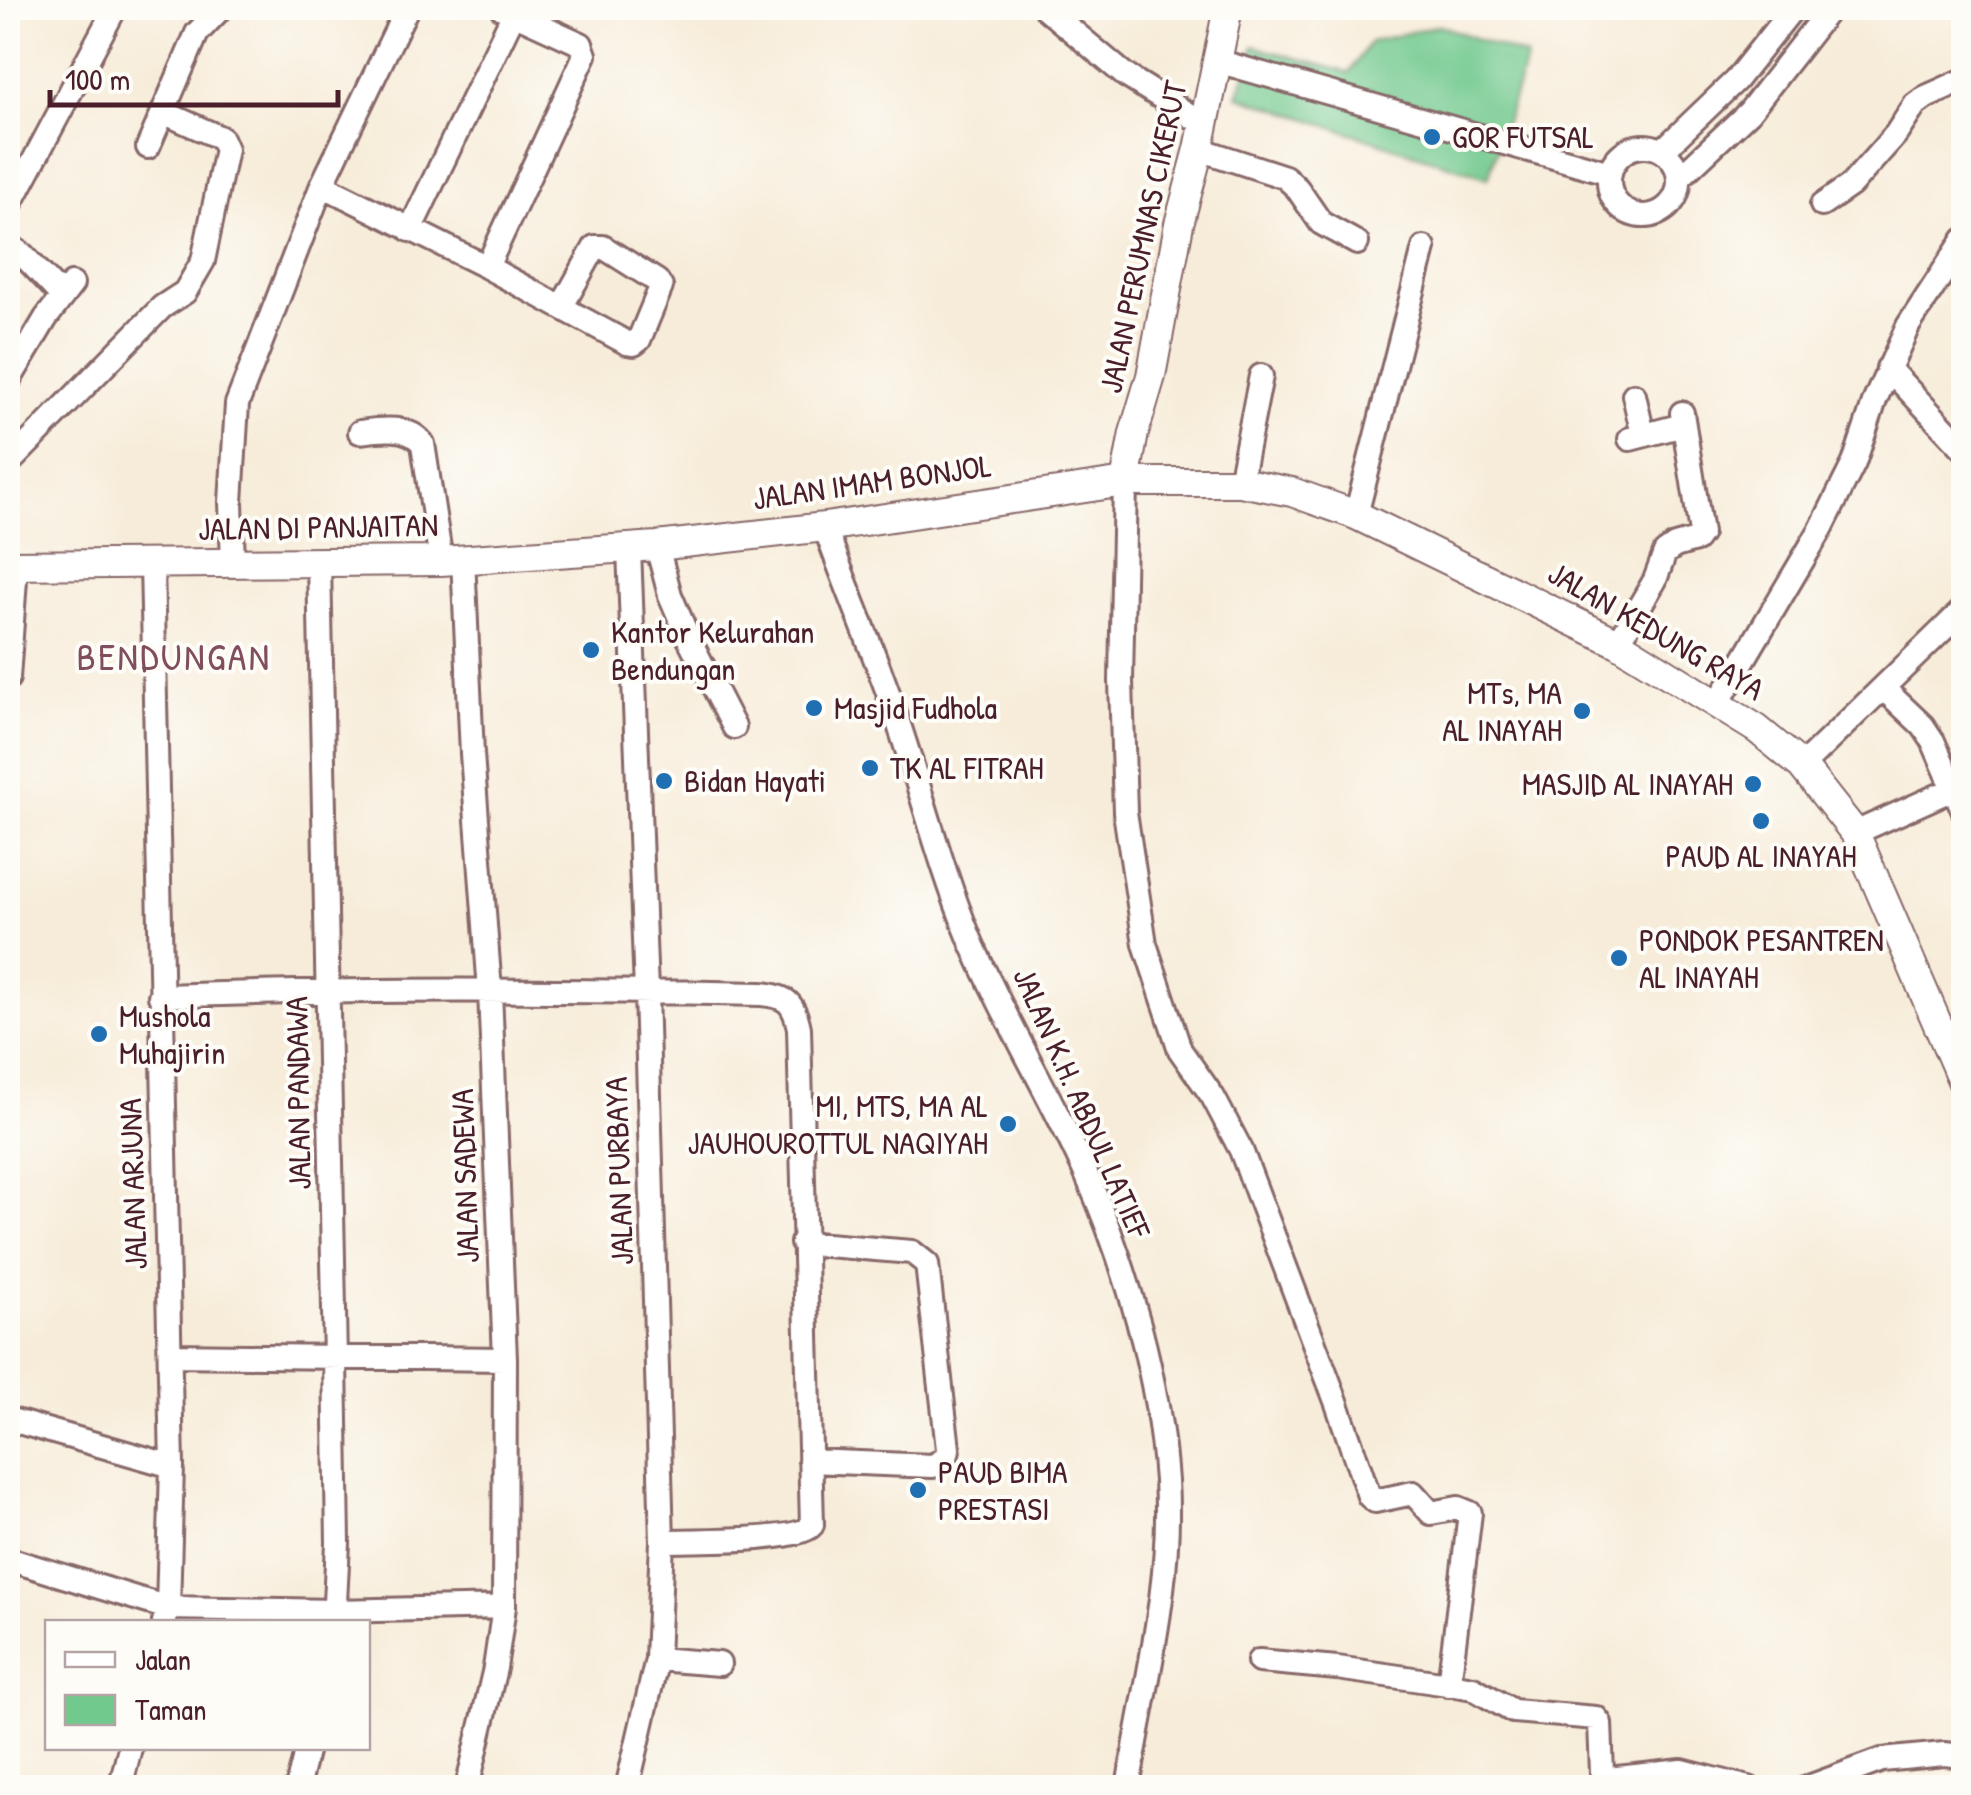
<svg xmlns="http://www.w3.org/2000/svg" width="1971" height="1795" font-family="'Patrick Hand',sans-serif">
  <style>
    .green { fill: #72c98e; stroke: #5e745c; stroke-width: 2.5 }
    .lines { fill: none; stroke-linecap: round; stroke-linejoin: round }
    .minor-casing { stroke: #876768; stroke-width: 28 }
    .tertiary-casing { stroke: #876768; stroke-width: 32 }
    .minor { stroke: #fff; stroke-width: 22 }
    .tertiary { stroke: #fff; stroke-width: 28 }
    .poi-dot { fill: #1f6fb2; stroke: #fdfcf7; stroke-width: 4 }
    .labels { text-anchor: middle; stroke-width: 8; stroke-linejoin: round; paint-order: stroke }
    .poi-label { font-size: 32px; fill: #4a1f2b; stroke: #fdfcf7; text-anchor: start }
    .street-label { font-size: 32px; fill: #4a1f2b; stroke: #fdfcf7 }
    .quarter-label { font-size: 38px; letter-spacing: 2.5px; fill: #804e5d; stroke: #fdfcf7 }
  </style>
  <rect width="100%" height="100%" fill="#fdfcf7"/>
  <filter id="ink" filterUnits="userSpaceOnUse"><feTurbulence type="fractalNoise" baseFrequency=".01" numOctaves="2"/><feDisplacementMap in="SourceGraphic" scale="20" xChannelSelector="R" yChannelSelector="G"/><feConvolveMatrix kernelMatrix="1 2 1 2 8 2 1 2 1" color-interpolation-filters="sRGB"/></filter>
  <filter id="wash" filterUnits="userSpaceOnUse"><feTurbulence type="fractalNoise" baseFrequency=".0048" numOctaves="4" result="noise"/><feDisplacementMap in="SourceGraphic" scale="40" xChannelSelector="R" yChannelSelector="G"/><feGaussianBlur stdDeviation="2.25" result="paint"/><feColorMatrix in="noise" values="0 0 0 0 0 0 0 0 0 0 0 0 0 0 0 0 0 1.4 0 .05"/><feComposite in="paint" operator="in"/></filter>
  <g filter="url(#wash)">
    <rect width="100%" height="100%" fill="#f7ecd9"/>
    <!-- green -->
    <path class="green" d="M1439,25l88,32 -39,121 -250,-82 16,-50 95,27 21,-31z"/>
  </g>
  <g filter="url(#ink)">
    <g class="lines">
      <defs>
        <path id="minor" d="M1045,8l80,67 79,49
          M1217,61l393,112
          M1609 181a35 35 0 1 1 70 0a35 35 0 1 1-70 0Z
          M148,147l49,-114 24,-25
          M1199,149l86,28 12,11 24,35 36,20
          M1662,151l74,-71 57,-72
          M1679,178l70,-66 81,-104
          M322,185l165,82 140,76 7,1 5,-4 22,-53 -4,-6 -54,-34h-8l-33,59
          M1822,205l29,-20 45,-51 19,-29 11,-8 38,-17
          M8,209l107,-201
          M410,230l104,-217
          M8,245l15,10 39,41
          M487,267l98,-212 -4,-11 -79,-36
          M1888,368l76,81
          M8,382l38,-64 26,-34
          M1634,395l9,40
          M360,432c22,-3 49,-7 63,12l18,117
          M1630,439l53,-14
          M8,464l154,-157 23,-15 18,-31 23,-112 -5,-11 -56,-25
          M1125,482l-4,199 4,131 20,132 35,106 33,47 28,53 95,251 33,95 6,5 38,-8 18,20 27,-5 12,5 -21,172
          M1240,482l21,-106
          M1356,515l68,-267
          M825,527c18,52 40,103 59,155 32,85 51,172 86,257 34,81 81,156 117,237 41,94 72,202 79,305 7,102 -22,206 -38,307
          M657,546l13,49 18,42 46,90
          M463,558l9,196 18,237 15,368 -1,248 -9,61 -28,120
          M319,562l16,798 3,183 -4,79
          M152,564l20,902 -4,142 -4,14
          M233,565l-2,-63 6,-98 85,-219 85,-177
          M1618,643l37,-63 10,-27 10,-7 21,-6 5,-7 -19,-120
          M8,678l8,-113
          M1884,689l39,37 10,15 31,71
          M1718,703l103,-174 33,-66 21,-63 33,-74 56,-86
          M1802,766l162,-157
          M1855,833l109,-49
          M160,996c201,-8 401,-6 601,-2 26,2 33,9 38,34l13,497c-13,17 -123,15 -150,16
          M802,1243l110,9 15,12 21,185 -2,9 -13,8 -123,-5
          M170,1355l335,4
          M8,1419l164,47
          M8,1559l160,49 168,3 168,-4
          M657,1659l62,5
          M1259,1661l78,7 125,18 11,2 40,23 83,7 4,5 2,50 6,6 74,-8 67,17
          M120,1788l10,-40
          M297,1788l10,-40
          M627,1788l30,-129 5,-118 -16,-549 -17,-443
          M1806,1788l76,-28 62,-6 20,2"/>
        <path id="tertiary" d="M1125,482l9,-49 17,-57 28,-152 20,-75 29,-141
          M8,565l433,-4 216,-15 168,-19 300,-45h115l52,10 64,23 262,128 139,86 45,37 53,67 109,252"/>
      </defs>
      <!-- minor casing -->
      <use href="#minor" class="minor-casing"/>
      <!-- tertiary casing -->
      <use href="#tertiary" class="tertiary-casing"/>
      <!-- minor -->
      <use href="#minor" class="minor"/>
      <!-- tertiary -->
      <use href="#tertiary" class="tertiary"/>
    </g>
  </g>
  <!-- markers -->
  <g class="poi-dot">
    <circle cx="1432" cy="137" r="10"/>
    <circle cx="591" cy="650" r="10"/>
    <circle cx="814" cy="708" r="10"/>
    <circle cx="1582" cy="711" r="10"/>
    <circle cx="870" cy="768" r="10"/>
    <circle cx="664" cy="781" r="10"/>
    <circle cx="1753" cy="784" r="10"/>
    <circle cx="1761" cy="821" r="10"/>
    <circle cx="1619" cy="958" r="10"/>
    <circle cx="99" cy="1034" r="10"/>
    <circle cx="1008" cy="1124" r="10"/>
    <circle cx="918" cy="1490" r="10"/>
  </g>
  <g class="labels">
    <!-- poi labels -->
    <g class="poi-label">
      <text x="1452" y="148">GOR FUTSAL</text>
      <text x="611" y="643">Kantor Kelurahan<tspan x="611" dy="37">Bendungan</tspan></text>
      <text x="1562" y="704" text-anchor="end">MTs, MA<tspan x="1562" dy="37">AL INAYAH</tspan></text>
      <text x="834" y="719">Masjid Fudhola</text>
      <text x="890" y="779">TK AL FITRAH</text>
      <text x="684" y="792">Bidan Hayati</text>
      <text x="1733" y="795" text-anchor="end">MASJID AL INAYAH</text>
      <text x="1761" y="867" text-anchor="middle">PAUD AL INAYAH</text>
      <text x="1639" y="951">PONDOK PESANTREN<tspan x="1639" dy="37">AL INAYAH</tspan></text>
      <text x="119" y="1027">Mushola<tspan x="119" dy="37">Muhajirin</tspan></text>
      <text x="988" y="1117" text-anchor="end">MI, MTS, MA AL<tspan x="988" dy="37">JAUHOUROTTUL NAQIYAH</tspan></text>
      <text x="938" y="1483">PAUD BIMA<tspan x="938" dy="37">PRESTASI</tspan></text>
    </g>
    <!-- street labels -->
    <g class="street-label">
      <text transform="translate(1143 237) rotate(-78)" y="11">JALAN PERUMNAS CIKERUT</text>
      <text transform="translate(872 482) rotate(-8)" y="11">JALAN IMAM BONJOL</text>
      <text transform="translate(318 527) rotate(-1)" y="11">JALAN DI PANJAITAN</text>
      <text transform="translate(1656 631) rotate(30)" y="11">JALAN KEDUNG RAYA</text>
      <text transform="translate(298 1093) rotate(-91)" y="11">JALAN PANDAWA</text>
      <text transform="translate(1082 1103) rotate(66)" y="11">JALAN K.H. ABDUL LATIEF</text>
      <text transform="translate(619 1171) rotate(-92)" y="11">JALAN PURBAYA</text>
      <text transform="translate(465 1176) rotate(-92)" y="11">JALAN SADEWA</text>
      <text transform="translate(133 1184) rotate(-92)" y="11">JALAN ARJUNA</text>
    </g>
    <!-- quarter labels -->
    <g class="quarter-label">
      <text x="174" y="670">BENDUNGAN</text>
    </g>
  </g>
  <!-- margin -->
  <rect width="1971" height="1795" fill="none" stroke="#fdfcf7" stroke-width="40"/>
  <!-- legend -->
  <rect x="45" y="1620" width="325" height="130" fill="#fdfcf7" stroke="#b5a4a5" stroke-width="2.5"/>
  <rect x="65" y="1652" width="50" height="15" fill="#ffffff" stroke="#b5a4a5" stroke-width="2.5"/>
  <text x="135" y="1670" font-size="30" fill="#4a1f2b">Jalan</text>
  <rect x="65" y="1695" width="50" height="30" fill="#72c98e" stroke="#b5a4a5" stroke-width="2.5"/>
  <text x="135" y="1720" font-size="30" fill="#4a1f2b">Taman</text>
  <!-- scale -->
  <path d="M50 90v15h288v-15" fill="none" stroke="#4a1f2b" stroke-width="5"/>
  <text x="65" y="90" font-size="30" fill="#4a1f2b" stroke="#fdfcf7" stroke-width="8" paint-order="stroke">100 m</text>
</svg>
